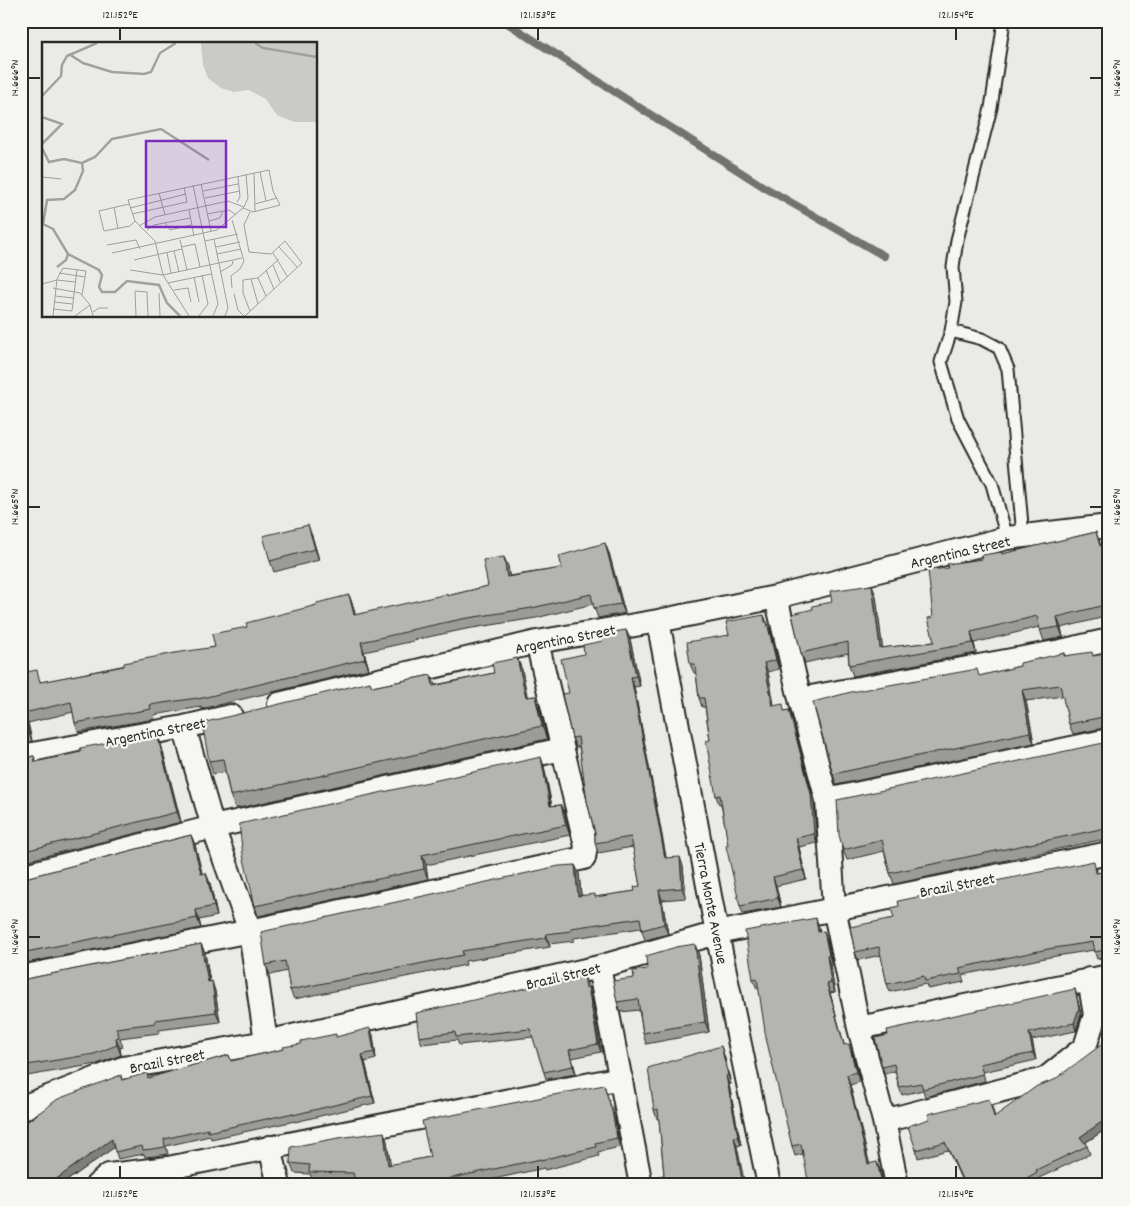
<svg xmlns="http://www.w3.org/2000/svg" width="1130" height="1206" font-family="Dekko,sans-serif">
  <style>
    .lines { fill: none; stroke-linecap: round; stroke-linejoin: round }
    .stream { stroke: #727270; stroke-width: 8 }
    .service-casing { stroke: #2b2b2b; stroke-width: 15 }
    .minor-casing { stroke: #2b2b2b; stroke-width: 26 }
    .service { stroke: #f6f6f2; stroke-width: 11 }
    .minor { stroke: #f6f6f2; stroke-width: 22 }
    .wall { fill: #9b9b98; stroke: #2b2b2b }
    .shaded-wall { fill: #7e7e7c; stroke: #2b2b2b }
    .building { fill: #b4b4b1; stroke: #2b2b2b }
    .ticks { fill: none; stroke: #2b2b2b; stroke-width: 2 }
    .labels { text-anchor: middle; stroke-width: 4.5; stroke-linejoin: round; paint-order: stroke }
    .street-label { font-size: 16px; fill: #2b2b2b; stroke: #f6f6f2 }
    .inset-river { fill: none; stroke: #a1a19e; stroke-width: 2.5 }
    .inset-road { fill: none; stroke: #9e9e9b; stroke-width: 1 }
    .view { fill: #7b2cbf; fill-opacity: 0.15; stroke: #7b2cbf; stroke-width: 2.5 }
    .inset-edge { fill: none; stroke: #2b2b2b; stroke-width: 2.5 }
    .neatline { fill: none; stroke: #2b2b2b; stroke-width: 2 }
    .ticks-label { font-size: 12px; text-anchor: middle; fill: #2b2b2b }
  </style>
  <rect width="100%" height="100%" fill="#eaeae6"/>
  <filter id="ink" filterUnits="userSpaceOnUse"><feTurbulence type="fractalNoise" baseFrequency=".02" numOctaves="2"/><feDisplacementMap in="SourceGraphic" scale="10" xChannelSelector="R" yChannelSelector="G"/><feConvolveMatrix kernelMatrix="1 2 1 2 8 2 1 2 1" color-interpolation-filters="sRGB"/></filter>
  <g filter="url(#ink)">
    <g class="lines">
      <!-- stream -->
      <path class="stream" d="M504,21l260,166 120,69"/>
      <defs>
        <path id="service" d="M1004,21l-13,87 -34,132 -4,27 3,35 -5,29 -10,31 17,57 34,65 15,54
          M951,331l31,8 17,9 9,21 15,167"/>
        <path id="minor" d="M776,597l24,102 27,101 7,108 25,120 25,93 13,64
          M658,621l59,312 52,252
          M800,699l261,-48 48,-11
          M279,704l258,-62 121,-21 118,-24 231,-59 102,-12
          M184,727l29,100 37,104 16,111
          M21,756l163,-29 47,-11
          M827,800l282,-60
          M21,876l192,-49 349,-78
          M599,967l42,218
          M21,977l229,-46 334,-73 2,-12 -49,-204
          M859,1028l250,-52
          M21,1110l9,-6 93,-36 143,-26 333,-75 118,-34 392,-80
          M884,1121l161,-42 40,-32 10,-32 -6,-36
          M270,1147l9,38
          M97,1185l12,-10 59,-7 453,-90"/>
      </defs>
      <!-- service casing -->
      <use href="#service" class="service-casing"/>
      <!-- minor casing -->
      <use href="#minor" class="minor-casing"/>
      <!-- service -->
      <use href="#service" class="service"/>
      <!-- minor -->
      <use href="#minor" class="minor"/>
    </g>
    <!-- wall -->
    <path class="wall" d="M1096,532l5,13 8,-2v73l-48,12 2,9 -19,4 -5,-14 -65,16 2,10 -123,23 -4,-11 -1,-12 -43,10 -4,-10 12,-44 63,-13 6,52 52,-6 -1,-25 15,-49 34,-9z
      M312,536l7,24 -45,12 -4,-11z
      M609,553l16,60 -27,5 -5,-14 -57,14 -70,11 -52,11v1l-50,11 5,17 -168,40v-2l-47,8 1,4 -77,13 -3,-9 -2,-11 -45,11 4,18 -11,3v-71l21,9 173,-35 32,-20 102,-32 6,20 92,-19 41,-10 20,-20 1,10 53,-8z
      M764,615l6,15 9,39 -11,3 6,34 11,5 4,-1 3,9 22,83 3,41 -18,4 7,32 -30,7 5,21 -38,7 -3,-8 -19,-102h-2l-3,-8 -6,-56 -5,-33h-3l-3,-9 -3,-25h-2l-4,-9 39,-29z
      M626,630l4,9 10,47 -6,1 32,171 17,8 3,32 -24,2 6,34 -23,6 -4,-12 -67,10v3l-25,3 1,3 -85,14 1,4 -172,34 -4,-9 -3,-19 -17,4 -4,-10 309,-100 4,9 2,21 15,2 39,-6 5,-5 -7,-39 -35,6 -3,-10v-10l-16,-86h-3l-4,-9 -3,-45 15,-39 19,-13z
      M1064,653l1,3h28l16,-3v74l-36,7 -4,-10 -6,-28 -37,5 8,42 -198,42 -3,-11 147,-98 40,-10z
      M517,658l5,12 5,27 8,-1 4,12 8,31 -308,69h-4l-5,-13 -5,-23 -12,2 -4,-13 161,-79 2,5 59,-12 4,10 59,-12z
      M157,734l4,10 20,78 -160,40v-104l13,-2 2,5z
      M1109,742v96l-18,4 -197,42 -4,-11 -6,-22 -37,9 -4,-10z
      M544,766l8,40 9,-1 4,9 5,21 -144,30 2,14 -170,37 -3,-10z
      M191,835l4,10 7,29 8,9 7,33 -18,4 2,8 -180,36v-85z
      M1097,869v4l12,-2v86l-12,2 -3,-9 -44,7 -88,18 2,7 -36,7 -2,-5 -36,8 -3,-8 -6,-29 -23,5 -3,-8 39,-34z
      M819,927l1,4 7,9 5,25h-2l5,27 -5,1 14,52 8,8 8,29 -10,3 19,78 12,9 2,11 -80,-29 -8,2 -3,-10 -33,-158 -2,1 -4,-10z
      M201,944l4,9 5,28 5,10 5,31 -61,8v3l-39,5 3,9 -3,1 1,7 -24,9 -76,13v-97z
      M699,955l10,77 -63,12 -3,-11 -4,-23 -18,2 -4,-10 17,-24 13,-9z
      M584,975l7,20 10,57 -29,6 4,16 -30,5 -13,-42 -74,8 -2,-5 -35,4 -3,-7z
      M1075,989l2,8 4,18 -5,16 -44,9 4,20 -53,12 2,9 -60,16 -2,-7 -21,5 -3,-8 -4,-16 -10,3 -3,-7z
      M373,1035l3,24 -11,3 10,41 -80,19v-1l-84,18 -1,-3 -44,10 2,8 -13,2 -10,1 -1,-3 -26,5 -4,-12 -53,38 62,-106 26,-1 80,-23 2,6 106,-24z
      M724,1055l7,29 -2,1 12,60 -4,1 -73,29 -5,-56h-2l-3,-9z
      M604,1085l11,35 5,27 -22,5 1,4 -54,14 -1,-2 -77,17h-111v-3l-43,-1 -3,-7 -16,-1 -4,-10 97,-22 3,24 40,-8z
      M992,1106l3,11 114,10 -24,16 2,3 3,8 -51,24 1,2 -8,5h-91l20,-6 -13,-29 -30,8 -2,-8z"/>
    <!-- shaded-wall -->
    <path class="shaded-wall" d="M308,525l4,11 7,24 -4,-11z
      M605,543l4,10 16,60 -4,-9z
      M504,557l4,9 3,21 -4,-10z
      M872,585l4,11 8,63 -4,-11z
      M349,595l4,10 5,20 -4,-10z
      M1057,617l4,11 2,9 -4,-10z
      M767,622l3,8 9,39 -3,-9z
      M626,630l4,9 10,47 -4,-10z
      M971,632l3,11 2,10 -3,-10z
      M361,642l3,10 5,17 -4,-10z
      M517,658l5,12 8,40 -4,-13z
      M764,663l4,9 8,43 -3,-9z
      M631,677l3,10 34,180 -3,-9z
      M1022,690l4,11 8,42 -4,-11z
      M535,696l4,12 8,31 -5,-13z
      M789,710l3,9 22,83 3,41 -3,-9z
      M24,713l4,10 4,18 -4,-10z
      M157,734l4,10 20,78 -4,-10z
      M541,757l3,9 9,50 -3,-10z
      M561,805l4,9 5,21 -4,-10z
      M191,835l4,10 10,39 -4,-10z
      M796,838l3,9 7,32 -3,-9z
      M422,855l4,10 2,14 -4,-10z
      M680,857l3,9 3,32 -4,-10z
      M575,865l4,9 3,31 -4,-9z
      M206,873l4,10 7,33 -3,-10z
      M773,877l3,9 5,21 -3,-9z
      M659,890l3,10 6,34 -4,-10z
      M196,910l3,10 2,8 -4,-10z
      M816,918l3,9 3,14 -4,-9z
      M824,931l3,9 5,25 -3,-10z
      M546,934l3,10 1,3 -4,-9z
      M201,944l4,9 6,39 -3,-10z
      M695,944l4,11 10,77 -4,-10z
      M827,956l3,9 5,27 -4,-9z
      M212,981l3,10 5,31 -4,-10z
      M827,984l3,9 17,62 -3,-10z
      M588,987l3,8 10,57 -3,-8z
      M1075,989l2,8 4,18 -5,16 -2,-8z
      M370,1028l3,7 3,24 -2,-7z
      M1029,1033l3,7 4,20 -3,-7z
      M116,1038l4,10 1,7 -4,-10z
      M849,1044l3,9 8,29 -4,-10z
      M721,1046l3,9 7,29 -3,-9z
      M569,1050l3,8 4,16 -3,-8z
      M362,1055l3,7 10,41 -3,-7z
      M847,1075l3,10 22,88 -4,-9z
      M726,1076l3,9 12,60 -3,-9z
      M604,1085l11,35 5,27 -3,-9z
      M1109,1117v10l-26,17 -3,-7z
      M384,1132l3,9 5,33 -4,-9z
      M734,1137l3,9 8,39h-2z
      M112,1139l3,8 -54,38h-13z
      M877,1162l4,10 3,13 -3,-6z"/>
    <!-- building -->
    <path class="building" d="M308,525l7,24 -45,12 -7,-25z
      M1096,532l4,14 9,-3v61l-52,13 2,10 -19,3 -3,-14 -66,16 2,11 -124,22 -1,-23 -47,11 -9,-39 21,-5 -1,-3 20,-4 -2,-11 42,-6 8,63 54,-6 -6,-24 5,-1 -5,-47 20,-2 -1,-4 35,-5v-4l20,-3v2z
      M605,543l16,61 -27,4 -3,-14 -59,14 -70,11 -52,11v1l-49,11 4,17 -167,40 -1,-1 -47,7 1,4 -76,14 -4,-21 -47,11 4,18 -7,2v-60l16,-3 3,12 84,-16v-3l51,-10 40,-6 -3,-13 35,-7 -1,-4 71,-18v-2l32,-8 5,20 93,-21v2l41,-10 -5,-26 21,-3 3,20 55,-9 -3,-12z
      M764,615l1,7h2l9,38 -12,3 9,43 10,-2 1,7 5,-1 22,84 3,40 -18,4 7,32 -30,7 5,21 -38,8 -14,-60 2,-1 -8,-50 -4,1 -10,-55 4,-1 -6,-42h-5l-4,-34h-5l-3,-22 42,-7 -3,-13z
      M626,630l10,46 -5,1 34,181 15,-1 2,31 -23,2 5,34 -22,6 -2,-12 -69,10v3l-25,3v4l-84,13 1,4 -173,35 -5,-29 -19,4 -5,-33 298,-66 16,-1 3,31 17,-2v3l40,-6 -1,-4 6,-1 -9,-49 -36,6v-10l-8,-32 -9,-64 -6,1 -10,-44 7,-1 -8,-34 23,-5 -1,-9 20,-4 -2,-7z
      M1092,652l1,4 16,-3v64h-6l-34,7 -9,-39 -38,5 8,42 -197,42 -20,-72 38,-10 126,-23 2,7 41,-10v-3l44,-10v3z
      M517,658l9,39 9,-1 7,30 -307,69h-5l-7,-36 -14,2 -7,-38 168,-41 2,5 59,-12 2,11 61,-13 -2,-10z
      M157,734l20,78 -156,40v-94l13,-2 1,6 46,-10 -1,-4z
      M1108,742h1v85l-22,5 -197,41 -8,-33 -39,10 -4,-15 -2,-35z
      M541,757l9,49 11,-1 5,20 -144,30 2,14 -169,37 -12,-51 -4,-31z
      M191,835l10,39 5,-1 8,33 -18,4 1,8 -176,35v-74z
      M1094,861l2,12 13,-2v78l-14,3 -2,-10 -45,7 -89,19 2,6 -36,7 -1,-5 -37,8 -8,-37 -24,5 -5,-25 44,-9 -3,-10 8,-2 -1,-5z
      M816,918l2,14 6,-1 5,24 -2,1 4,27 -4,1 17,61 5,-1 7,28 -9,3 21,89 9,-2 4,17 3,6h-75l-8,-41 -9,2 -26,-108 -9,-60 -4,1 -8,-48z
      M201,944l7,38 4,-1 4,31 -61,8 1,3 -40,5 3,9 -3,1 1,7 -23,9 -73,12v-86z
      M695,944l10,78 -62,11 -5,-34 -21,3 -4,-21 21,-3 -1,-7 14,-2 -1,-13 30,-9z
      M584,975l2,13 2,-1 10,57 -29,6 4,16 -29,6 -14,-43 -74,8 -1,-5 -36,5 -3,-24z
      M1075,989l4,19 -5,15 -45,10 4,20 -53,11 3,10 -60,15 -2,-6 -22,4 -5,-23 -12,3 -7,-29 13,-3 -1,-5z
      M370,1028l4,24 -12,3 10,41 -79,19v-2l-85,19v-3l-44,10 1,8 -13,2 -9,1 -1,-4 -27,6 -3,-13 -64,46h-27v-59l37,-27 63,-24 1,5 25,-7 1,5 81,-23 2,6 53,-12 -1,-2 18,-3v-3l35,-7v3z
      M1109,1039v78l-29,20 7,9 -51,24 1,2 -22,13h-74l21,-6 -17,-37 -29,8 -8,-24 21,-7 -1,-5 61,-15 5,18 43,-31 17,-6z
      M721,1046l7,29 -2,1 12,60 -4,1 9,48h-87l-1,-8 9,-2 -6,-66 -4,1 -6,-42z
      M604,1085l8,26 5,27 -22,5 1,4 -55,13v-1l-122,26h-63l-3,-12 -44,-1 1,-7 -20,-2 1,-16 47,-9 46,-6 4,33 42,-8 -8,-36z"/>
  </g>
  <!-- ticks -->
  <path class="ticks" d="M120,28v12M538,28v12M956,28v12M28,78h12M1090,78h12M28,507h12M1090,507h12M28,937h12M1090,937h12M120,1166v12M538,1166v12M956,1166v12"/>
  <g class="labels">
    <!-- street labels -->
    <g class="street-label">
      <text transform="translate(960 551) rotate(-13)" y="6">Argentina Street</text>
      <text transform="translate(565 638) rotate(-11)" y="6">Argentina Street</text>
      <text transform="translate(155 731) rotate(-11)" y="6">Argentina Street</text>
      <text transform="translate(957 884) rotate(-11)" y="6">Brazil Street</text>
      <text transform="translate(712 903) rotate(79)" y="6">Tierra Monte Avenue</text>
      <text transform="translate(563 975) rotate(-13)" y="6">Brazil Street</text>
      <text transform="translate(167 1060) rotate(-11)" y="6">Brazil Street</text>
    </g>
  </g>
  <!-- overview -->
  <g transform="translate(42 42)">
    <rect width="275" height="275" fill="#eaeae6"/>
    <path d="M159,1h116v79h-23l-17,-7 -11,-16 -17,-9 -15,2 -13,-4 -13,-10 -5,-13z" fill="#cacac7"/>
    <path class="inset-river" d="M213,1l8,5 54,9M27,12l14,9 29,9 32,2 7,-2 9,-19 16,-10M0,54l19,-20 1,-11 5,-9 30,-13M0,75l20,7 -20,20M0,106l7,14 15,-3 18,4 1,8 -8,19 -11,9 -17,1 -4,24 10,5 15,25 31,16 3,5 -3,12 3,5h13l12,-11 32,4 8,18 13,13M40,121l13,-6 17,-18 49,-10 48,31M15,225l9,-7 2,-6"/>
    <path class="inset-road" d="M218,130l6,29M212,131l1,39M0,135l19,2M159,142l10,47M151,143l25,119 -5,12M161,149l35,-7M117,151l6,22M163,156l35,-7M195,160l3,-5 -2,-20M87,162l-30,7 5,20 26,-5 5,-5M213,162l22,-6M72,165l4,22M88,166l56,-14M147,168l5,26M90,172l55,-12 -3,-15M165,172l22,-4 7,5M190,178l12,41 -4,8 -9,7 1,12M167,179l11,-3 3,-7M123,181l5,7 21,-5M97,184l16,-9 73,-16 16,6M105,188l7,-5 36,-7M172,197l14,69 -3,8M138,198l7,30M163,199l33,-7M65,203l29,-5 4,9M139,205l14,-3 5,23M174,205l24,-5M237,205l18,20M132,209l5,21M70,211l105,-23 27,-23 4,-9 -2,-24M125,211l4,20M231,211l14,23M175,212l24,-5M92,218l48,-11M231,223l7,17M88,228l33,5 79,-17M224,228l8,19M178,230l12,-7 1,-4M17,231l26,4M152,235l5,25M216,236l8,18M209,237l7,25M126,241l43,-9M0,242l15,-4 18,2M11,246l27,5 10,12 3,11M132,248l14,-2 3,14M117,251l1,23M192,252l4,16 6,6M13,254l18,2M12,260l18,2M11,267l19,2 5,-42M208,269l-7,-18v-13l15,-2 21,-19M51,270l6,-4h9M11,274l4,-37 6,-11 23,3 -4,24M33,274l15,-11M94,274l-1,-25 12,1 1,24M147,274l-26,-41 -8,-34 -20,-20 -7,-21 141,-30 4,21 7,14 -27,7 -10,-4M157,274l9,-12 -6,-29M203,274l57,-53 -17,-22 -14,13 -22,-2 -5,-27 6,-13"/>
    <path class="view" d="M104,99h80v86h-80z"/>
    <rect width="275" height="275" class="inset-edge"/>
  </g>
  <!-- margin -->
  <rect width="1130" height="1206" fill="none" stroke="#f6f6f2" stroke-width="55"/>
  <rect x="28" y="28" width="1074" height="1150" class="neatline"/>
  <g class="ticks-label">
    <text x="120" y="18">121.152°E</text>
    <text x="538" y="18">121.153°E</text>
    <text x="956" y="18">121.154°E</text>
    <text transform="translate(14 78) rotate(-90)" y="4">14.666°N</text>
    <text transform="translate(1116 78) rotate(-90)" y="4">14.666°N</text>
    <text transform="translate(14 507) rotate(-90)" y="4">14.665°N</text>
    <text transform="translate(1116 507) rotate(-90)" y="4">14.665°N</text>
    <text transform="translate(14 937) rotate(-90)" y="4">14.664°N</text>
    <text transform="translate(1116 937) rotate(-90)" y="4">14.664°N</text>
    <text x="120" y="1197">121.152°E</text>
    <text x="538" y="1197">121.153°E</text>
    <text x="956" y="1197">121.154°E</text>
  </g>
</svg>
